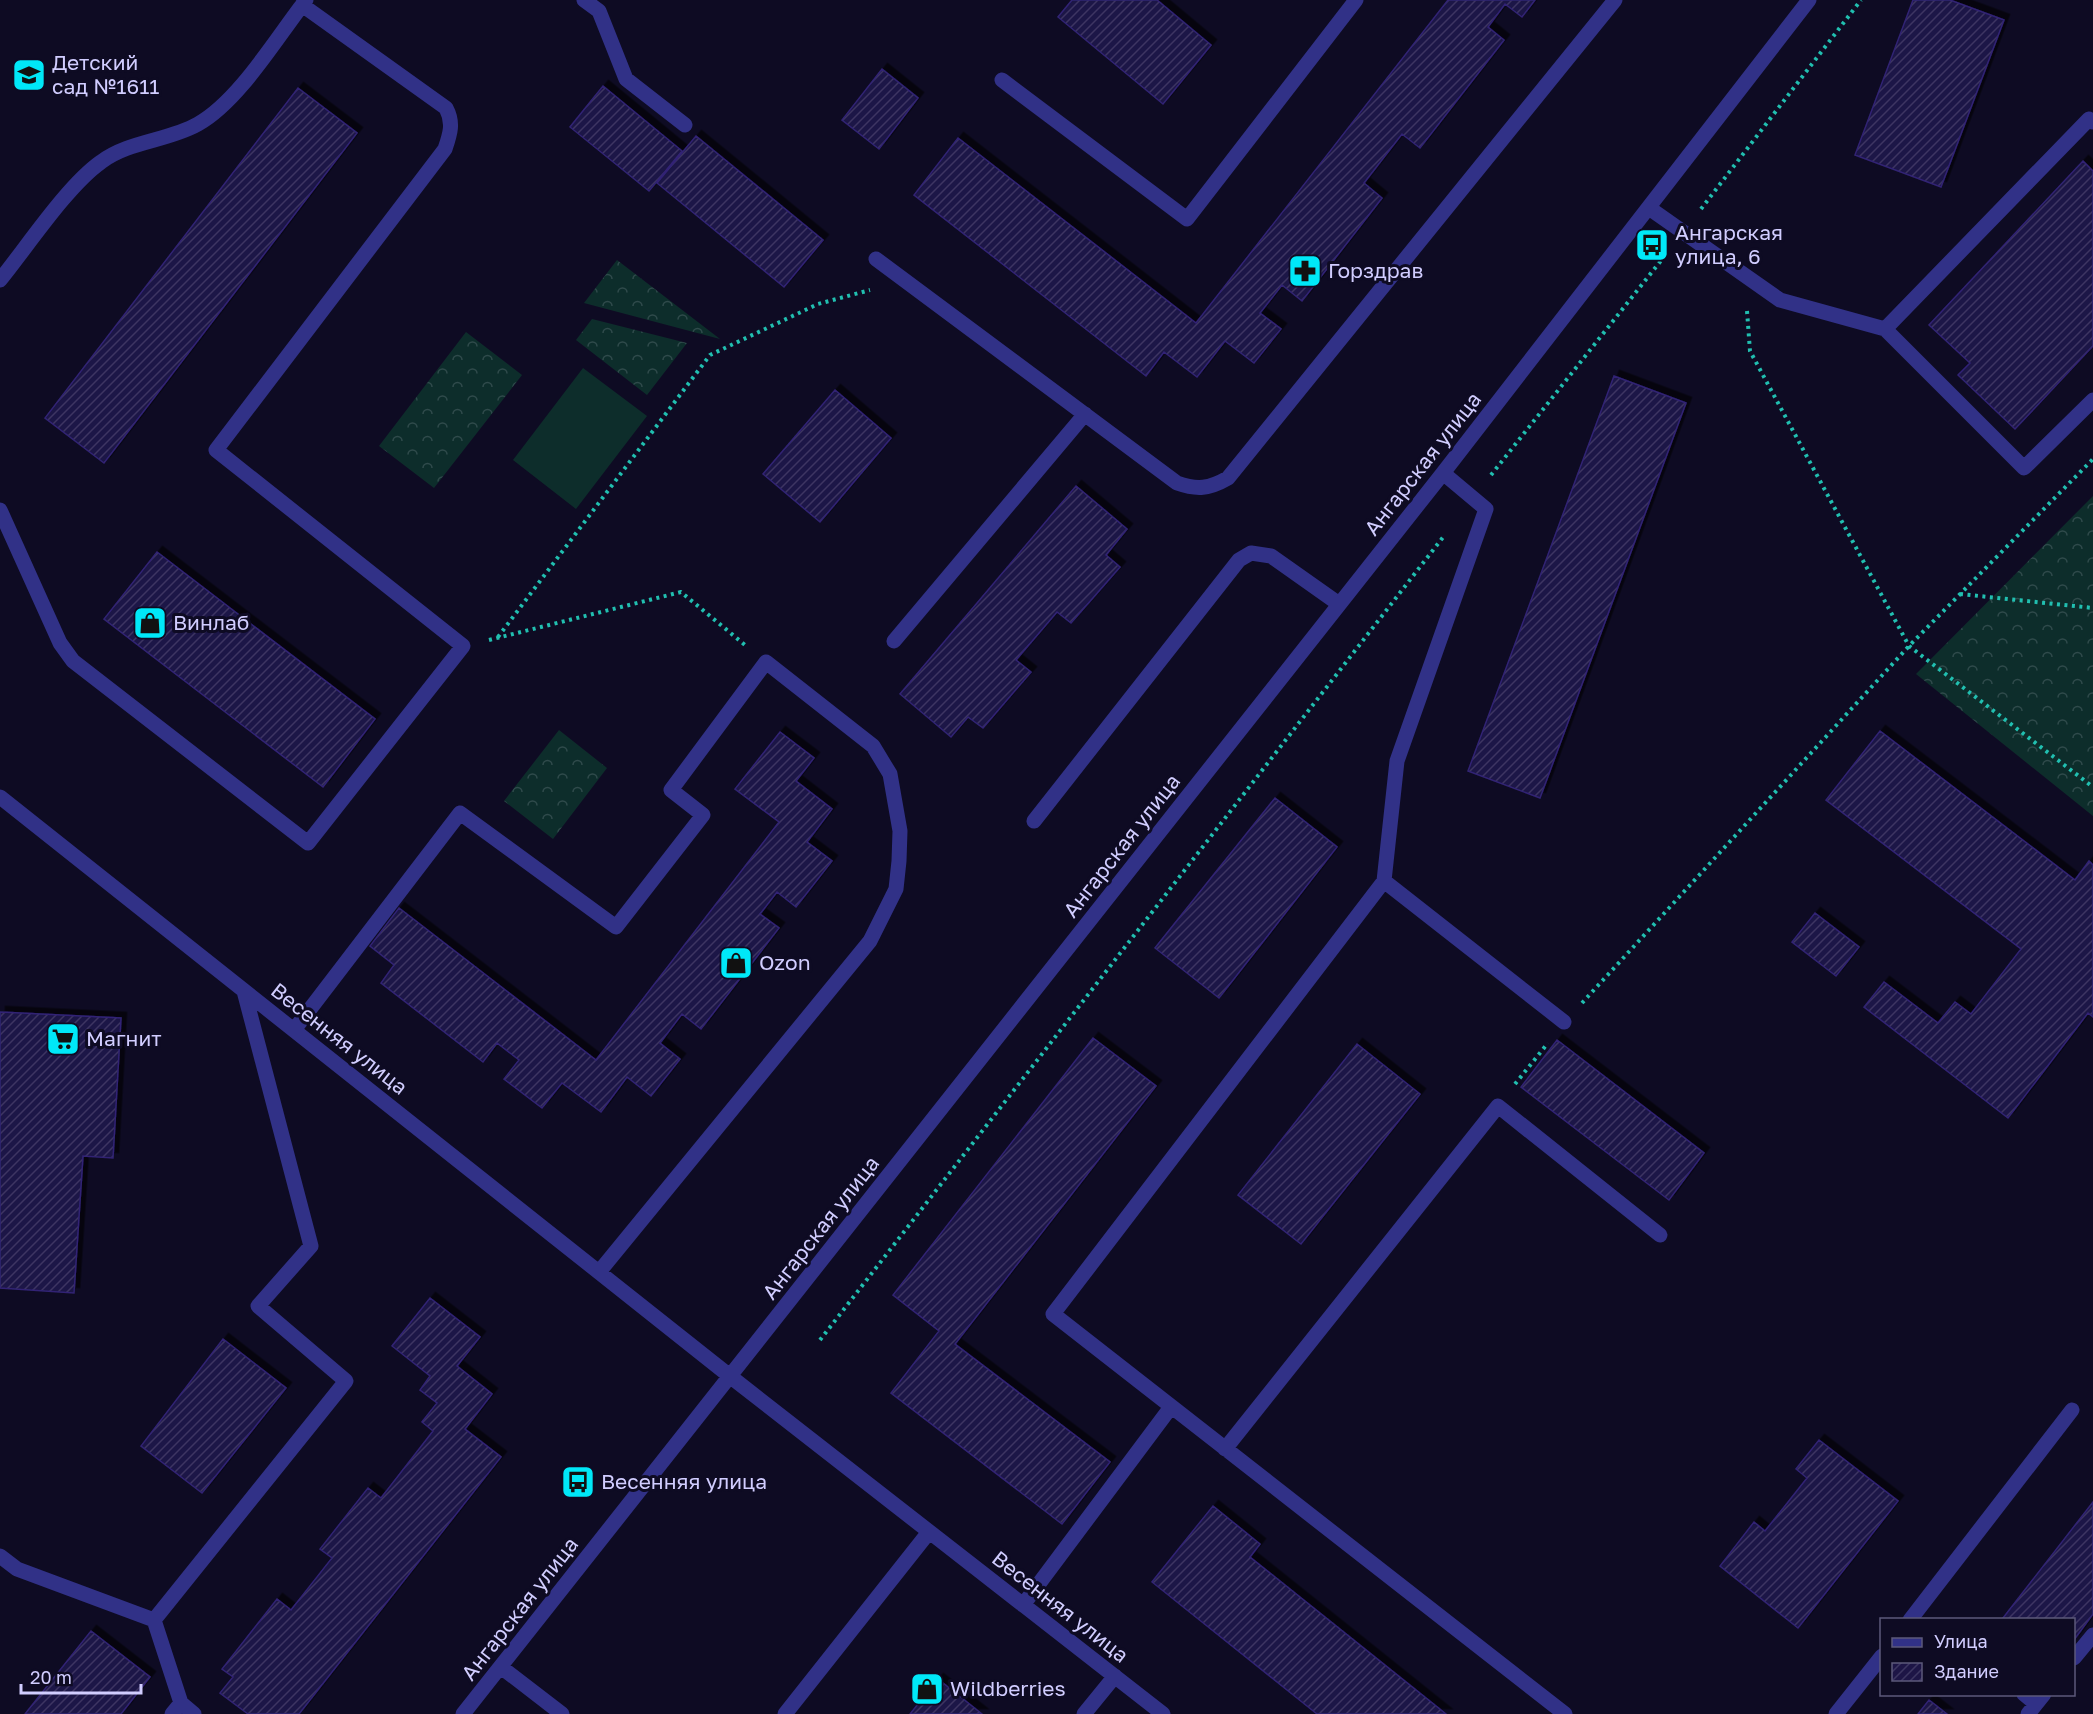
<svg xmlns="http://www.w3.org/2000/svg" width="2093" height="1714" font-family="'Golos Text',sans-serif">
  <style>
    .forest { fill: url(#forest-crowns) }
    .garden { fill: #0d2d2b }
    .building { fill: url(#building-hatch); stroke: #312474; stroke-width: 1.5; filter: url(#shadow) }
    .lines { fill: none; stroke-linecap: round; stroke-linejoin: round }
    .path { stroke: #21bfb0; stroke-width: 4; stroke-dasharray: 3 4.5; stroke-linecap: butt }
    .minor { stroke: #313187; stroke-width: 15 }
    .labels { text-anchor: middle; stroke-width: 6; stroke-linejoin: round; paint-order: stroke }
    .poi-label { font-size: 21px; fill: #d1cdff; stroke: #0e0b23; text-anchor: start }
    .street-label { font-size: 21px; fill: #d1cdff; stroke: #0e0b23 }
  </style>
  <defs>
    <pattern id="forest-crowns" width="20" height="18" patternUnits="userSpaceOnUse" patternTransform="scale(1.5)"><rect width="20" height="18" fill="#0d2d2b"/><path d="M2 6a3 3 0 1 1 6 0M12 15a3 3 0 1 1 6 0" fill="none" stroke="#2f4a4b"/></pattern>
    <pattern id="building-hatch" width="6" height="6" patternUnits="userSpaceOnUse" patternTransform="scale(1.5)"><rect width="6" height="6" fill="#1d1546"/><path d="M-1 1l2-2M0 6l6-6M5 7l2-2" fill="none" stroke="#3d3662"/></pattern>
    <filter id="shadow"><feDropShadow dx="5.5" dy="-5.5" stdDeviation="0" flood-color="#0009"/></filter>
  </defs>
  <rect width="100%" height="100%" fill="#0e0b23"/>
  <!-- forest -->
  <path class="forest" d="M617,260l103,79 -136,-36z
    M592,319l95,24 -40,52 -71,-55z
    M466,332l56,43 -88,113 -55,-42z
    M2093,496v320l-177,-142z
    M559,730l48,38 -54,71 -49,-38z"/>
  <!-- garden -->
  <path class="garden" d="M583,368l64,48 -71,93 -63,-49z"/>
  <!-- building -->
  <path class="building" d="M1072,0h85l54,45 -48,59 -105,-87z
    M1448,0h87l-13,17 -17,-13 -17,23 16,13 -84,108 -18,-14 -38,49 18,15 -80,103 -20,-16 -22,28 21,16 -27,34 -29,-22 -28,36 -33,-25 -18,24 -232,-181 44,-57 238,185z
    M1913,0h37l54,20 -63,167 -86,-32z
    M882,69l36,29 -39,51 -37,-29z
    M603,86l79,65 -33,40 -79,-64z
    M298,88l59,45 -253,330 -59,-45z
    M696,136l127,104 -39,47 -127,-104z
    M2083,161l10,10v175l-78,83 -57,-54 12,-12 -41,-38z
    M1614,376l72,27 -146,395 -72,-27z
    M835,390l56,48 -71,84 -57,-48z
    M1076,486l51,43 -21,26 14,12 -49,56 -14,-11 -41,48 15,12 -48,56 -15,-11 -17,20 -51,-43z
    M157,552l218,167 -52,68 -219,-168z
    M1880,731l195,149 14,-19 4,4v152l-5,-4 -80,105 -144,-111 20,-25 54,41 17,-21 16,12 50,-65 -195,-149z
    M780,732l34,26 -18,23 36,28 -25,33 25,19 -36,46 -19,-15 -17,22 19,14 -78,101 -19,-15 -22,29 20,16 -29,37 -24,-19 -26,35 -39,-29 -20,25 -38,-29 15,-19 -22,-17 -14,19 -102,-79 13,-18 -24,-19 29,-38 197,152 183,-238 -44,-33z
    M1275,798l62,49 -118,151 -64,-50z
    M1815,913l44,34 -23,29 -44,-34z
    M0,1012l121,6 -8,140 -30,-2 -9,137 -74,-5z
    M1093,1038l63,48 -201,258 155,118 -48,62 -171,-131 48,-62 -46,-36z
    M1557,1040l147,113 -35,47 -148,-113z
    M1357,1044l63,50 -119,150 -63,-49z
    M430,1298l50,39 -23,29 35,28 -27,35 36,28 -202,257h-51l-28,-21 13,-16 -11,-8 55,-70 14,11 41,-52 -12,-9 48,-61 13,10 52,-67 -11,-9 15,-19 -17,-13 10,-14 -38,-30z
    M223,1339l63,49 -84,105 -61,-47z
    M1819,1440l79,61 -100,127 -78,-62 34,-44 11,9 42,-53 -11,-9z
    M2093,1502v112l-19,26v-20h-69l-2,-2z
    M1213,1506l47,38 -10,13 196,157h-129l-165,-132z
    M91,1631l59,46 -29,37h-96z
    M938,1679l44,35h-72z
    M1929,1700l18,14h-29z"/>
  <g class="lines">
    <!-- path -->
    <path class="path" d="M1701,209l160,-209
      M1747,311l3,40 159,295 184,141
      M1491,475l176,-222
      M1960,594l133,14
      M498,637l212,-282 108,-51 52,-14
      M489,640l192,-48 64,53
      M1582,1003l327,-357 184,-187
      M1515,1084l33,-41
      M820,1340l624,-804"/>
    <!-- minor -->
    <path class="minor" d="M584,0l15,11 27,68 59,46
      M1002,80l185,139 169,-219
      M1649,208l131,92 105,29 139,139 69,-68
      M876,259l301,224c20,7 32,6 51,-5l387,-478
      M0,280c27,-33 67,-94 101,-118 28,-21 67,-21 97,-38 41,-23 79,-87 108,-124
      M1885,329l204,-210 4,3
      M1443,473l43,36 -89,252 -13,120 -331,433 512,400
      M0,510l60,133 13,18 235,182 155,-197 -247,-196 229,-301c5,-15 9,-26 1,-41l-144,-103
      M894,641l191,-227
      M0,797l731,580 432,337
      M1034,821l205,-261 12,-7 20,3 68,48
      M1384,881l180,141
      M294,1030l166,-217 156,114 87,-112 -32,-25 95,-128 107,84 17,28 10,57 -1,30 -3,28 -26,52 -271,331
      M1225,1449l273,-343 162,129
      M0,1556l17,13 137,51
      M1023,1605l148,-198
      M1910,1620l162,-210
      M2074,1658l19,-23
      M501,1667l61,47
      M2024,1694l12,10
      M181,1703l13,11
      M172,1714l9,-11 -27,-83 192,-239 -88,-75 53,-60 -67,-255
      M463,1714l980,-1241 366,-473
      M785,1714l144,-182
      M1084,1714l31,-38
      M1836,1714l46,-58
      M2028,1714l16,-20"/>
  </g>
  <!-- icons -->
  <defs>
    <symbol id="school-square" viewBox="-11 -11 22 22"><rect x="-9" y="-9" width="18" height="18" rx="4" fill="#00e8f8" stroke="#0e0b23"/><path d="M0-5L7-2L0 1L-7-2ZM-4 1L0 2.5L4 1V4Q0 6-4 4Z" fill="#111"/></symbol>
    <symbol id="bus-square" viewBox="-11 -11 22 22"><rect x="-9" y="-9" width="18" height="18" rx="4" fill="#00e8f8" stroke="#0e0b23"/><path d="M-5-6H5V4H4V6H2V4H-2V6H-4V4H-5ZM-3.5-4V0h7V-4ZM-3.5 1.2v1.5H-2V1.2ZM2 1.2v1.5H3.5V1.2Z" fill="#111"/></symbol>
    <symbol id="pharmacy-square" viewBox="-11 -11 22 22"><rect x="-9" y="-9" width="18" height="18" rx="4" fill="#00e8f8" stroke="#0e0b23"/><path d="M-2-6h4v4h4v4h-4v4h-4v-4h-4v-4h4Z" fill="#111"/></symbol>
    <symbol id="shop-square" viewBox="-11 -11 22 22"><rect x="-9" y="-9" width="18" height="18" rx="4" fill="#00e8f8" stroke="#0e0b23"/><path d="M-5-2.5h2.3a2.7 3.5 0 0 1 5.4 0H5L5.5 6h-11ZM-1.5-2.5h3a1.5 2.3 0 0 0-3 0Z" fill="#111"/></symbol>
    <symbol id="supermarket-square" viewBox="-11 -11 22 22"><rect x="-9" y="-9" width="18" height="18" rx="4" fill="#00e8f8" stroke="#0e0b23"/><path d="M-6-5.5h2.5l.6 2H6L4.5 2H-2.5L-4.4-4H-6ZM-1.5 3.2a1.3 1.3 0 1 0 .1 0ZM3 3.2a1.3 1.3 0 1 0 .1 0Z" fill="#111"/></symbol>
  </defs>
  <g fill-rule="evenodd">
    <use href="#school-square" x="10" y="56" width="38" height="38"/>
    <use href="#bus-square" x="1633" y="226" width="38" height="38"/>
    <use href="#pharmacy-square" x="1286" y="252" width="38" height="38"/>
    <use href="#shop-square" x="131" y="604" width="38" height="38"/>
    <use href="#shop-square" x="717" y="944" width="38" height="38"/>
    <use href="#supermarket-square" x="44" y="1020" width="38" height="38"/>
    <use href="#bus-square" x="559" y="1463" width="38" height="38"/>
    <use href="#shop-square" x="908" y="1670" width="38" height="38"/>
  </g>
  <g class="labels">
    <!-- poi labels -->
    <g class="poi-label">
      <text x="52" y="70">Детский<tspan x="52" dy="24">сад №1611</tspan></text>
      <text x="1675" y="240">Ангарская<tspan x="1675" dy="24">улица, 6</tspan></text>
      <text x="1328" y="278">Горздрав</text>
      <text x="173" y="630">Винлаб</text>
      <text x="759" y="970">Ozon</text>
      <text x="86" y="1046">Магнит</text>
      <text x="601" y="1489">Весенняя улица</text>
      <text x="950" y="1696">Wildberries</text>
    </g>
    <!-- street labels -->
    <g class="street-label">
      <text transform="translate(1423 464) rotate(-52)" y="7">Ангарская улица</text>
      <text transform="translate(1122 846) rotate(-52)" y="7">Ангарская улица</text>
      <text transform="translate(339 1039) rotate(38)" y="7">Весенняя улица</text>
      <text transform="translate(821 1228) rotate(-52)" y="7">Ангарская улица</text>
      <text transform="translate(1060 1607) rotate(38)" y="7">Весенняя улица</text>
      <text transform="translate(520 1609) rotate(-52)" y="7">Ангарская улица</text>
    </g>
  </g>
  <!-- legend -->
  <rect x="1880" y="1618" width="195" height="78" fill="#0e0b23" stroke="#5c597b" stroke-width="1.5"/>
  <rect x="1892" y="1638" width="30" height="9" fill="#313187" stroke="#5c597b" stroke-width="1.5"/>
  <text x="1934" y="1648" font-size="18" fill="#d1cdff">Улица</text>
  <rect x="1892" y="1663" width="30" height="18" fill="url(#building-hatch)" stroke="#5c597b" stroke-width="1.5"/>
  <text x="1934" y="1678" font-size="18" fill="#d1cdff">Здание</text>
  <!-- scale -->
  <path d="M21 1684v9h120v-9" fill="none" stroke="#d1cdff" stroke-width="3"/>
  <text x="30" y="1684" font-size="18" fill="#d1cdff" stroke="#0e0b23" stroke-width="4.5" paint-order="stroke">20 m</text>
</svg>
